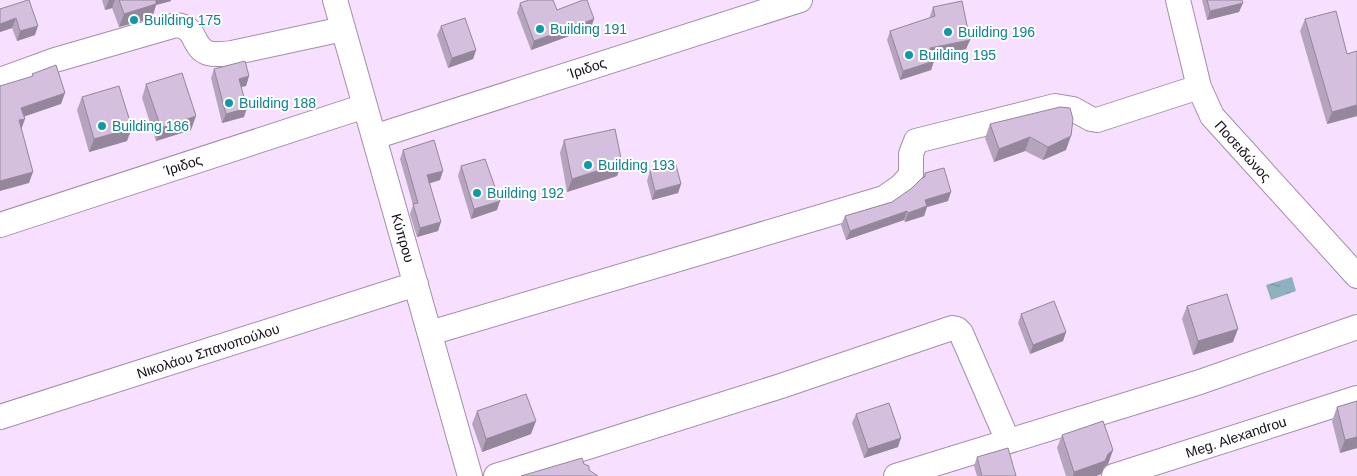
<svg xmlns="http://www.w3.org/2000/svg" width="1357" height="476" font-family="Helvetica,sans-serif">
  <style>
    .water { fill: url(#water-ripples) }
    .lines { fill: none; stroke-linecap: round; stroke-linejoin: round }
    .minor-casing { stroke: #a38eab; stroke-width: 26 }
    .minor { stroke: #fff; stroke-width: 24 }
    .wall { fill: #b6a4bf }
    .shaded-wall { fill: #94869b }
    .building { fill: #d4bfde; stroke: #94869b }
    .culture-dot { fill: #0f9aa8; stroke: #fff; stroke-width: 2 }
    .labels { text-anchor: middle; stroke-width: 4; stroke-linejoin: round; paint-order: stroke }
    .culture-label { font-size: 14px; fill: #0d838f; stroke: #fff; text-anchor: start }
    .street-label { font-size: 14px; fill: #140c17; stroke: #fff }
  </style>
  <defs>
    <pattern id="water-ripples" width="26" height="14" patternUnits="userSpaceOnUse" patternTransform="scale(1.25)"><rect width="26" height="14" fill="#8eb0c0"/><path d="M2 4q2-2 4 0t4 0M15 11q2-2 4 0t4 0" fill="none" stroke="#7a96a4"/></pattern>
  </defs>
  <rect width="100%" height="100%" fill="#f6dfff"/>
  <!-- water -->
  <path class="water" d="M1292,277l4,14 -25,9 -5,-15z"/>
  <g class="lines">
    <defs>
      <path id="minor" d="M335,0l135,476
        M1178,0l21,87 13,29 145,160
        M0,80l55,-20 121,-35c22,2 15,22 32,28 7,2 17,1 24,0l111,-24
        M374,137l426,-137
        M0,225l365,-119
        M430,333l454,-135 17,-12 10,-11v-21l5,-13 139,-35 18,3 18,10 6,1 102,-33
        M0,417l416,-133
        M496,476l285,-90 171,-58 5,1 4,4 47,108
        M896,476l304,-94 157,-55
        M1114,476l243,-78"/>
    </defs>
    <!-- minor casing -->
    <use href="#minor" class="minor-casing"/>
    <!-- minor -->
    <use href="#minor" class="minor"/>
  </g>
  <!-- wall -->
  <path class="wall" d="M28,0l7,35 -18,6 -5,-13 -12,4z
    M102,0h69v1l-15,4 -4,13 -33,9 -7,-19 -7,2z
    M1202,0h40l-3,12 -32,8z
    M520,3l37,7 34,18 -60,22 -14,-37z
    M933,7l37,33 -4,9 -33,7 1,5 -3,9 -31,10 -13,-40 3,-9 40,-13v-2z
    M1305,19l42,35 10,-3v65l-30,8 -27,-93z
    M441,26l35,24 -3,9 -25,9 -11,-33z
    M214,69l35,7 -3,10 -5,1 3,30 -22,6 -11,-45z
    M146,84l45,46 -35,11 -14,-43z
    M82,97l45,44 -38,11 -12,-42z
    M990,124l76,26 -23,10 -18,-9 -31,11 -9,-24z
    M564,140l58,23 -5,13 -50,16 -7,-39z
    M403,150l37,30 -10,3 8,48 -21,6 -7,-23 3,-9 -13,-46z
    M461,166l36,44 -26,9 -13,-43z
    M650,171l31,13 -3,9 -26,7 -5,-19z
    M925,173l23,28 -21,6 -3,9 -19,6 -1,-2 -58,20 -5,-15 4,-9 47,-14 20,-14 12,-11z
    M1187,306l46,36 -40,13 -11,-36z
    M1021,314l45,18 -3,9 -33,13 -12,-31z
    M1357,401v47l-17,5 -8,-32 5,-14z
    M477,411l54,23 -49,18 -10,-28z
    M856,414l42,33 -34,11 -12,-35z
    M1062,435l51,15 -5,14 -4,3 -3,7 -5,2h-30l-9,-28z
    M977,457l39,19h-39l-3,-10z"/>
  <!-- shaded-wall -->
  <path class="shaded-wall" d="M109,0h6l-3,8 -7,2z
    M153,0h18v1l-15,4 -4,13 -33,9 5,-13z
    M1243,3l-4,9 -32,8 3,-9z
    M16,18l-4,10 -12,4v-8z
    M594,19l-3,9 -60,22 3,-9z
    M38,26l-3,9 -18,6 3,-10z
    M970,40l-4,9 -40,8 4,-9z
    M476,50l-3,9 -25,9 4,-10z
    M934,61l-3,9 -31,10 3,-9z
    M249,76l-3,10 -10,2 3,-9z
    M65,93l-4,11 -44,15 4,-11z
    M1357,105v11l-30,8 5,-12z
    M247,108l-3,9 -22,6 4,-9z
    M196,116l-5,14 -35,11 5,-13z
    M25,119l-4,11 -2,-10z
    M132,128l-5,13 -38,11 5,-13z
    M1071,136l-5,14 -23,10 5,-13z
    M1030,137l-5,14 -31,11 5,-13z
    M622,163l-5,13 -50,16 5,-13z
    M443,171l-3,9 -16,5 3,-10z
    M33,172l-4,11 -29,8v-10z
    M681,184l-3,9 -26,7 3,-9z
    M951,192l-3,9 -21,6 -3,9 -19,6 3,-9 17,-13z
    M500,201l-3,9 -26,9 3,-10z
    M907,211l-3,9 -58,20 4,-9z
    M441,222l-3,9 -21,6 3,-9z
    M1238,329l-5,13 -40,13 5,-14z
    M1066,332l-3,9 -33,13 3,-9z
    M536,421l-5,13 -49,18 4,-13z
    M1357,437v11l-17,5 5,-13z
    M901,438l-3,9 -34,11 4,-9z
    M1113,450l-5,14 -4,3 -3,7 -5,2h-23l1,-4 34,-18z"/>
  <!-- building -->
  <path class="building" d="M28,0h1l9,26 -18,5 -4,-13 -16,6v-15z
    M119,0h37v4l-32,10z
    M529,0h24l4,10 26,-10h4l7,19 -60,22 -14,-38z
    M1207,0h35l1,3 -33,8z
    M962,1l8,39 -40,8 4,13 -31,10 -13,-40 45,-15 -2,-9z
    M1336,11l11,43 10,-3v54l-25,7 -27,-93z
    M465,18l11,32 -24,8 -11,-32z
    M245,61l4,15 -10,3 8,29 -21,6 -12,-45z
    M56,65l9,28 -44,15 4,11 -6,1 14,52 -33,9v-95l33,-10 -1,-2z
    M182,73l14,43 -35,12 -15,-44z
    M119,86l13,42 -38,11 -12,-42z
    M1060,107l10,1 3,11 -2,17 -23,11 -18,-10 -31,12 -9,-25z
    M615,129l7,34 -50,16 -8,-39z
    M434,140l9,31 -16,4 14,47 -21,6 -7,-24 5,-1 -15,-53z
    M485,159l15,42 -26,8 -13,-43z
    M676,165l5,19 -26,7 -5,-20z
    M944,168l7,24 -26,8 2,6 -19,7 -1,-2 -57,20 -5,-15 47,-14 20,-14 10,-10 3,-1v-4z
    M1227,294l11,35 -40,12 -11,-35z
    M1054,301l12,31 -33,13 -12,-31z
    M526,394l10,27 -50,18 -9,-28z
    M1357,401v36l-12,3 -8,-33z
    M889,403l12,35 -33,11 -12,-35z
    M1103,421l10,29 -5,4 -3,7 -31,11 -12,-37z
    M1008,448l8,28h-34l-5,-19z
    M582,458l2,6 5,2v4l9,6h-77z"/>
  <!-- markers -->
  <g class="culture-dot">
    <circle cx="134" cy="20" r="5"/>
    <circle cx="540" cy="29" r="5"/>
    <circle cx="948" cy="32" r="5"/>
    <circle cx="909" cy="55" r="5"/>
    <circle cx="229" cy="103" r="5"/>
    <circle cx="102" cy="126" r="5"/>
    <circle cx="588" cy="165" r="5"/>
    <circle cx="477" cy="193" r="5"/>
  </g>
  <g class="labels">
    <!-- culture labels -->
    <g class="culture-label">
      <text x="144" y="25">Building 175</text>
      <text x="550" y="34">Building 191</text>
      <text x="958" y="37">Building 196</text>
      <text x="919" y="60">Building 195</text>
      <text x="239" y="108">Building 188</text>
      <text x="112" y="131">Building 186</text>
      <text x="598" y="170">Building 193</text>
      <text x="487" y="198">Building 192</text>
    </g>
    <!-- street labels -->
    <g class="street-label">
      <text transform="translate(587 68) rotate(-18)" y="5">Ίριδος</text>
      <text transform="translate(1243 151) rotate(48)" y="5">Ποσειδώνος</text>
      <text transform="translate(183 165) rotate(-18)" y="5">Ίριδος</text>
      <text transform="translate(403 238) rotate(74)" y="5">Κύπρου</text>
      <text transform="translate(208 351) rotate(-18)" y="5">Νικολάου Σπανοπούλου</text>
      <text transform="translate(1236 437) rotate(-18)" y="5">Meg. Alexandrou</text>
    </g>
  </g>
</svg>
